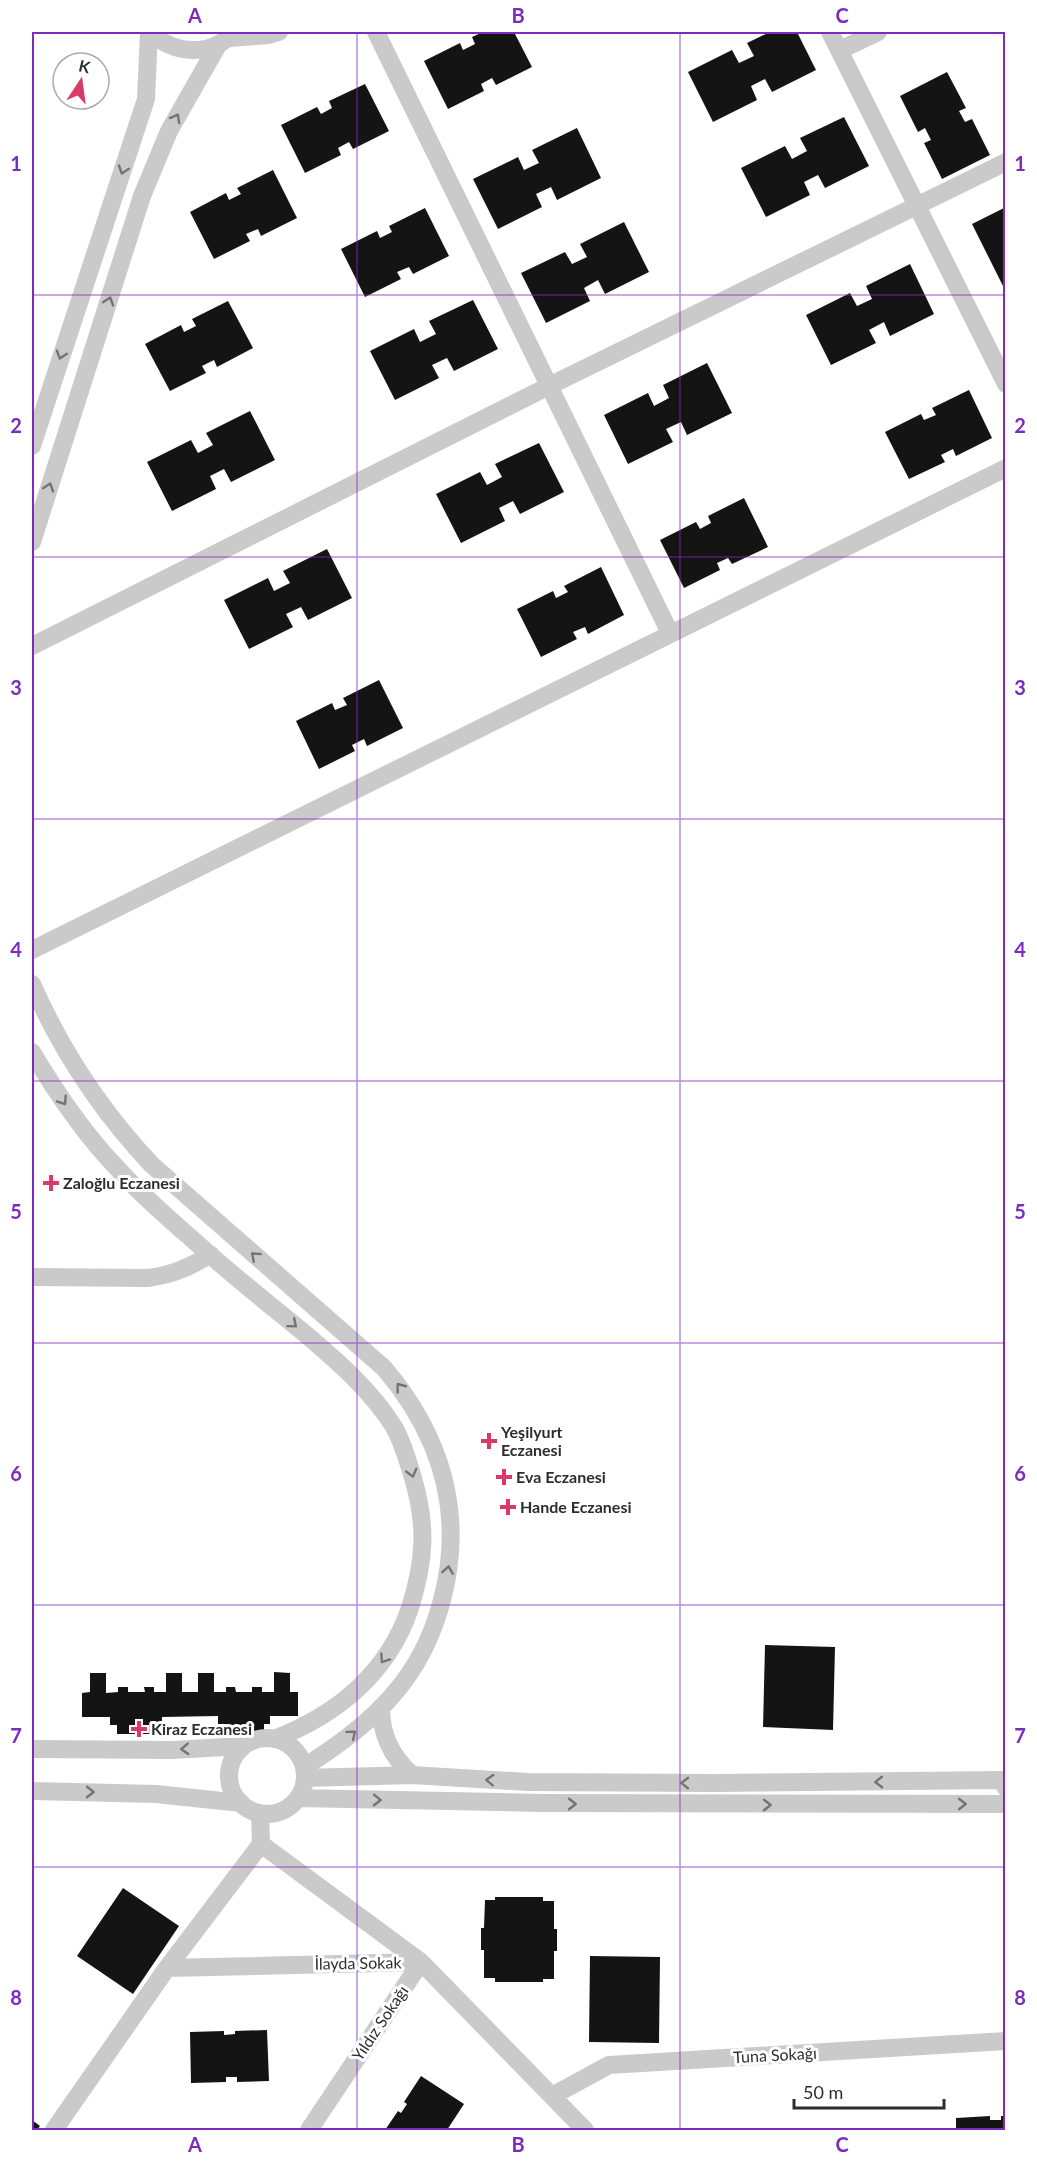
<svg xmlns="http://www.w3.org/2000/svg" width="1037" height="2162" font-family="Lato,sans-serif">
  <style>
    .building { fill: #141414 }
    .lines { fill: none; stroke-linecap: round; stroke-linejoin: round }
    .minor { stroke: #cacaca; stroke-width: 18 }
    .oneway { stroke: #747474 }
    .grid { fill: none; stroke: #7b2cbf; stroke-width: 1.5; stroke-opacity: 0.55 }
    .poi-dot { fill: #d83b67; stroke: #fff; stroke-width: 2 }
    .labels { text-anchor: middle; stroke-width: 6; stroke-linejoin: round; paint-order: stroke }
    .poi-label { font-size: 16px; font-weight: bold; fill: #2d2d2d; stroke: #fff; text-anchor: start }
    .street-label { font-size: 16px; fill: #2d2d2d; stroke: #fff }
    .neatline { fill: none; stroke: #7b2cbf; stroke-width: 2 }
    .grid-label { font-size: 20px; text-anchor: middle; font-weight: bold; fill: #7b2cbf }
  </style>
  <rect width="100%" height="100%" fill="#fff"/>
  <!-- building -->
  <path class="building" d="M483,32h31l18,35 -36,18 -4,-7 -11,6 3,7 -36,18 -24,-48 36,-18 3,7 12,-6 -3,-7z
    M770,32h27l19,38 -44,22 -7,-13 -14,7 6,14 -44,22 -25,-50 44,-22 7,13 15,-7 -7,-13z
    M947,72l19,36 -7,3 6,11 7,-3 18,36 -48,24 -18,-36 7,-3 -6,-12 -7,4 -18,-36z
    M365,84l24,47 -36,18 -4,-7 -11,6 3,7 -36,18 -24,-48 36,-18 4,7 11,-6 -3,-7z
    M844,117l25,49 -44,22 -7,-13 -14,7 6,13 -44,22 -25,-49 44,-22 7,13 15,-8 -7,-13z
    M577,128l24,50 -44,22 -6,-13 -15,7 6,13 -44,22 -25,-50 45,-22 6,13 15,-7 -7,-13z
    M273,170l24,48 -36,18 -3,-7 -12,5 4,7 -36,18 -24,-47 36,-19 3,7 12,-6 -4,-6z
    M1006,207v85l-34,-68z
    M425,208l24,48 -36,18 -4,-7 -12,5 4,7 -36,18 -24,-48 36,-18 3,7 12,-6 -3,-6z
    M624,222l25,50 -44,22 -7,-14 -14,8 6,13 -44,22 -25,-50 44,-21 7,12 15,-7 -7,-13z
    M910,264l24,50 -44,22 -6,-14 -15,8 7,13 -45,22 -25,-50 44,-22 7,13 15,-7 -6,-13z
    M473,300l25,49 -44,22 -7,-13 -15,7 7,13 -44,22 -25,-49 44,-22 6,13 16,-8 -7,-13z
    M228,301l25,47 -36,19 -3,-7 -12,6 4,7 -36,18 -25,-47 36,-19 3,7 12,-6 -4,-7z
    M707,363l25,50 -45,22 -6,-13 -15,7 7,13 -45,22 -24,-49 44,-22 6,13 15,-8 -6,-13z
    M969,390l23,48 -36,18 -3,-7 -12,6 4,7 -36,17 -24,-47 36,-18 3,6 12,-5 -4,-7z
    M250,411l25,49 -44,22 -7,-13 -14,7 6,13 -44,22 -25,-49 44,-22 7,13 15,-8 -7,-12z
    M539,443l25,49 -44,22 -7,-13 -14,7 6,13 -44,22 -25,-49 44,-22 7,13 15,-8 -7,-13z
    M744,498l24,49 -36,17 -4,-6 -11,5 3,7 -36,18 -24,-48 36,-18 4,7 11,-6 -3,-7z
    M327,549l25,49 -44,22 -7,-13 -15,7 7,13 -44,22 -25,-49 44,-22 6,13 16,-8 -7,-12z
    M601,567l23,48 -36,19 -3,-7 -12,5 4,7 -36,18 -24,-48 36,-18 3,7 12,-6 -4,-6z
    M379,680l24,48 -36,18 -3,-7 -12,6 3,6 -36,18 -23,-48 36,-18 3,7 12,-5 -4,-7z
    M765,1645l70,2 -2,83 -70,-3z
    M274,1672l16,1v19h8v24h-28v8h-6v10h-40l1,-10h-7v-8l-56,1v7l-6,1v9h-39v-9h-7v-8h-28v-24l8,-1v-19h16v20l12,-1v-5h10v5h17l-1,-5h10v5h12v-19h16v19h16v-19h16v19h12v-5h9l1,5h16v-5h10v5h12z
    M123,1888l56,38 -46,68 -56,-38z
    M495,1897h48v4h11v28h3v22h-3v28h-11v3h-48v-4h-11v-28h-3v-22h3l1,-28h10z
    M590,1956l70,1 -1,86 -70,-1z
    M267,2030l2,51 -32,1v-5h-11v5l-35,1 -1,-51 34,-1v4l11,-1v-3z
    M421,2076l43,28 -17,26 -4,-2 -2,2h-56l13,-19 3,2 6,-9 -3,-2z
    M990,2116v4h11v-4h5v14h-50v-12z
    M32,2120l8,6 -3,4h-5z"/>
  <g class="lines">
    <!-- minor -->
    <path class="minor" d="M150,32c25,23 60,25 85,0
      M376,32l294,601
      M830,32l176,352
      M229,38l40,-3 10,-3
      M840,50l38,-18
      M32,446l114,-347 3,-67
      M32,542l110,-346 27,-65 49,-86
      M32,646l517,-260 457,-224
      M32,950l974,-482
      M32,984c30,68 69,127 120,181l232,203c57,67 81,145 58,232 -9,35 -26,69 -50,96 -25,29 -56,51 -88,71
      M32,1052c25,42 52,82 86,117 22,25 48,47 73,69 36,33 74,63 112,94 33,28 68,58 91,95 9,16 14,34 19,51 14,48 12,82 -3,130 -22,65 -73,107 -136,131
      M32,1277l116,1c23,-3 42,-10 62,-24
      M381,1707c0,28 10,49 31,68
      M229 1776a38 38 0 1 1 76 0a38 38 0 1 1-76 0Z
      M32,1749l140,1 71,-4
      M305,1778l107,-3 116,7 187,1 286,-3 5,8
      M32,1791l124,3 85,9
      M298,1798l244,5 464,1
      M261,1844l160,118 -112,168
      M167,1968l254,-6 164,168
      M552,2096l57,-31 397,-24
      M54,2130l113,-162 94,-124 -1,-31"/>
  </g>
  <!-- one-way arrows -->
  <defs><path id="oneway-chevron" d="M-2-3.5L2.5 0L-2 3.5" fill="none" stroke-width="1.6" stroke-linecap="round" stroke-linejoin="round" transform="scale(1.5)"/></defs>
  <g class="oneway">
    <use href="#oneway-chevron" transform="translate(176 118) rotate(-61)"/>
    <use href="#oneway-chevron" transform="translate(123 170) rotate(108)"/>
    <use href="#oneway-chevron" transform="translate(109 301) rotate(-72)"/>
    <use href="#oneway-chevron" transform="translate(61 355) rotate(108)"/>
    <use href="#oneway-chevron" transform="translate(49 487) rotate(-72)"/>
    <use href="#oneway-chevron" transform="translate(63 1101) rotate(56)"/>
    <use href="#oneway-chevron" transform="translate(255 1256) rotate(-139)"/>
    <use href="#oneway-chevron" transform="translate(293 1324) rotate(40)"/>
    <use href="#oneway-chevron" transform="translate(400 1387) rotate(-127)"/>
    <use href="#oneway-chevron" transform="translate(412 1473) rotate(74)"/>
    <use href="#oneway-chevron" transform="translate(448 1570) rotate(-81)"/>
    <use href="#oneway-chevron" transform="translate(384 1659) rotate(124)"/>
    <use href="#oneway-chevron" transform="translate(352 1734) rotate(-40)"/>
    <use href="#oneway-chevron" transform="translate(185 1749) rotate(177)"/>
    <use href="#oneway-chevron" transform="translate(490 1780) rotate(-177)"/>
    <use href="#oneway-chevron" transform="translate(879 1782) rotate(179)"/>
    <use href="#oneway-chevron" transform="translate(685 1783) rotate(-179)"/>
    <use href="#oneway-chevron" transform="translate(90 1792) rotate(1)"/>
    <use href="#oneway-chevron" transform="translate(377 1800) rotate(1)"/>
    <use href="#oneway-chevron" transform="translate(572 1804)"/>
    <use href="#oneway-chevron" transform="translate(962 1804)"/>
    <use href="#oneway-chevron" transform="translate(767 1805)"/>
  </g>
  <!-- grid -->
  <path class="grid" d="M357,32v2098M680,32v2098M32,295h974M32,557h974M32,819h974M32,1081h974M32,1343h974M32,1605h974M32,1867h974"/>
  <!-- markers -->
  <g class="poi-dot">
    <path d="M48 1174h6v6h6v6h-6v6h-6v-6h-6v-6h6z"/>
    <path d="M486 1432h6v6h6v6h-6v6h-6v-6h-6v-6h6z"/>
    <path d="M501 1468h6v6h6v6h-6v6h-6v-6h-6v-6h6z"/>
    <path d="M505 1498h6v6h6v6h-6v6h-6v-6h-6v-6h6z"/>
    <path d="M136 1720h6v6h6v6h-6v6h-6v-6h-6v-6h6z"/>
  </g>
  <g class="labels">
    <!-- poi labels -->
    <g class="poi-label">
      <text x="63" y="1189">Zaloğlu Eczanesi</text>
      <text x="501" y="1438">Yeşilyurt<tspan x="501" dy="18">Eczanesi</tspan></text>
      <text x="516" y="1483">Eva Eczanesi</text>
      <text x="520" y="1513">Hande Eczanesi</text>
      <text x="151" y="1735">Kiraz Eczanesi</text>
    </g>
    <!-- street labels -->
    <g class="street-label">
      <text transform="translate(358 1963) rotate(-1)" y="6">İlayda Sokak</text>
      <text transform="translate(380 2023) rotate(-56)" y="6">Yıldız Sokağı</text>
      <text transform="translate(775 2055) rotate(-3)" y="6">Tuna Sokağı</text>
    </g>
  </g>
  <!-- border -->
  <rect width="1037" height="2162" fill="none" stroke="#ffffff" stroke-width="66"/>
  <!-- north arrow -->
  <g transform="translate(81 81) rotate(13)"><circle r="28" fill="#ffffff" stroke="#ababab" stroke-width="1.5"/>
  <path d="M0-4.5L10 22L0 15L-10 22Z" fill="#d83b67"/>
  <text y="-9" font-size="16" font-weight="bold" text-anchor="middle" fill="#2d2d2d">K</text>
  </g>
  <!-- scale -->
  <path d="M794 2099v9h150v-9" fill="none" stroke="#2d2d2d" stroke-width="3"/>
  <text x="803" y="2099" font-size="18" fill="#2d2d2d" stroke="#ffffff" stroke-width="4.5" paint-order="stroke">50 m</text>
  <rect x="33" y="33" width="971" height="2096" class="neatline"/>
  <g class="grid-label">
    <text x="195" y="23">A</text>
    <text x="518" y="23">B</text>
    <text x="842" y="23">C</text>
    <text x="16" y="171">1</text>
    <text x="1020" y="171">1</text>
    <text x="16" y="433">2</text>
    <text x="1020" y="433">2</text>
    <text x="16" y="695">3</text>
    <text x="1020" y="695">3</text>
    <text x="16" y="957">4</text>
    <text x="1020" y="957">4</text>
    <text x="16" y="1219">5</text>
    <text x="1020" y="1219">5</text>
    <text x="16" y="1481">6</text>
    <text x="1020" y="1481">6</text>
    <text x="16" y="1743">7</text>
    <text x="1020" y="1743">7</text>
    <text x="16" y="2005">8</text>
    <text x="1020" y="2005">8</text>
    <text x="195" y="2152">A</text>
    <text x="518" y="2152">B</text>
    <text x="842" y="2152">C</text>
  </g>
</svg>
